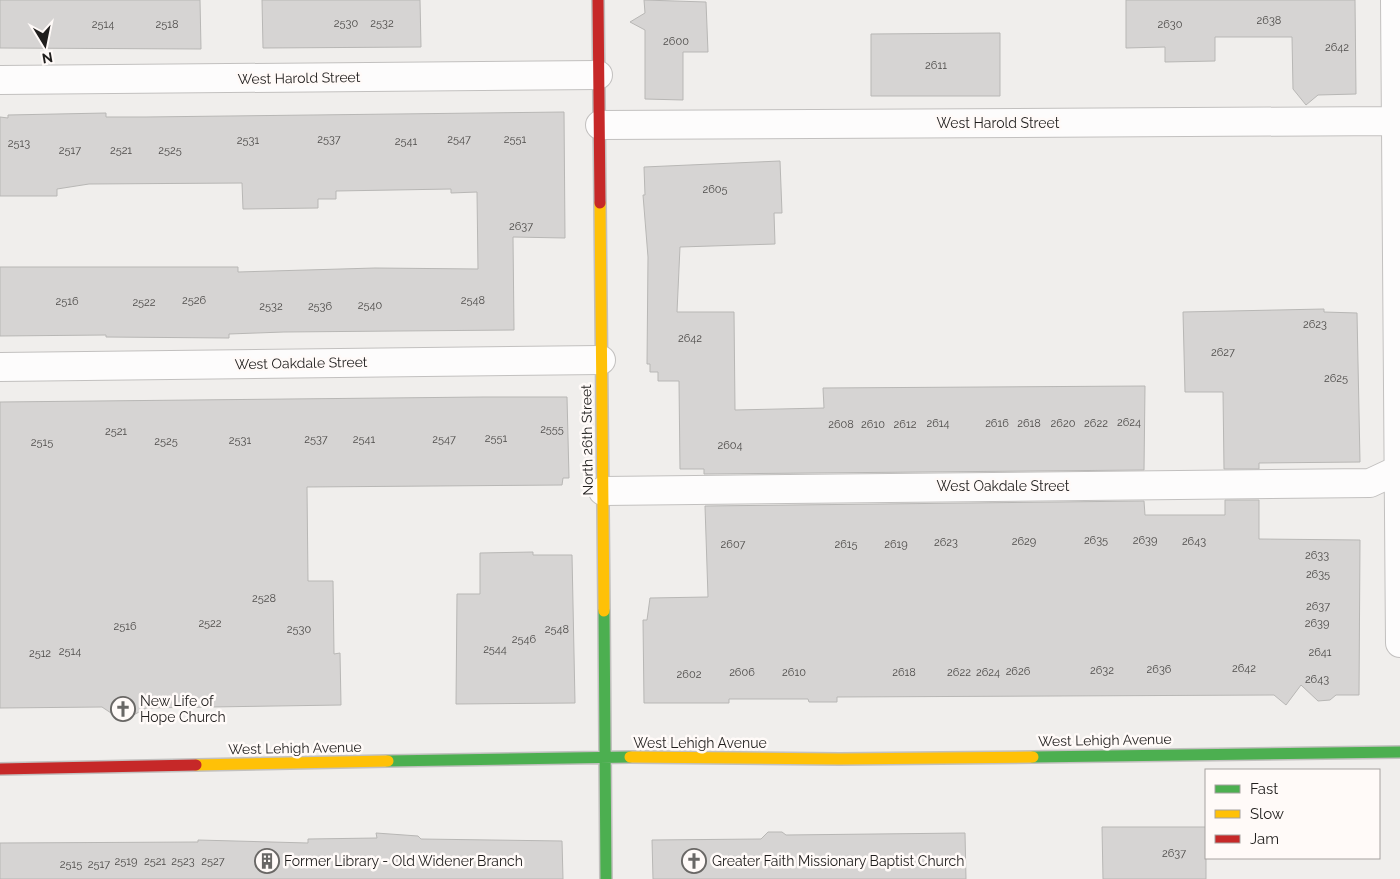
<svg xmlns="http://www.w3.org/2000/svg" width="1400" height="879" font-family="Raleway,sans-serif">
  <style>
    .building { fill: #d6d4d3; stroke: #b8b7b5 }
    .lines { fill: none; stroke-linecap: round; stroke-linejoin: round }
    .street-casing { stroke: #c2c0bf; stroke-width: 30 }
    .fast-casing { stroke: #c2c0bf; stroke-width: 14 }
    .slow-casing { stroke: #c2c0bf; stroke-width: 14 }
    .jam-casing { stroke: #c2c0bf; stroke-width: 14 }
    .street { stroke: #fdfcfc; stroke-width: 28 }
    .fast { stroke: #4caf50; stroke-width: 11 }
    .slow { stroke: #ffc107; stroke-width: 11 }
    .jam { stroke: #c62828; stroke-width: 11 }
    .labels { text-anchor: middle; stroke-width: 5; stroke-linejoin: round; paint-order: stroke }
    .number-label { font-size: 11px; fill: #4e4c4a }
    .street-label { font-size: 14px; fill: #201e1d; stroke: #fffaf8 }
    .poi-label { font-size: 14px; fill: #201e1d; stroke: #fffaf8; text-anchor: start }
  </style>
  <rect width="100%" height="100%" fill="#f0eeec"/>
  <!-- building -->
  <path class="building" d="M0,0h200l1,49 -201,-1z
    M262,0h158l1,47 -158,1z
    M644,0l62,2 2,50h-25v48l-38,-1v-69l-15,-8 15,-9z
    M1126,0h229l1,94 -38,1 -12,10 -13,-16 -1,-52h-77v24l-50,1v-15l-39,1z
    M1000,33v63h-129v-62z
    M564,112l1,126 -52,-1 1,93 -230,2 -55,2v4l-123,-1v-2l-106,1v-69h238v5l137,-4 103,1 -1,-77 -26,1v-4l-115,2v8h-18v9l-75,1 -1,-26 -153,1 -32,5v7h-57v-79l8,1v-3l98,-2v4h39z
    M780,161l2,52h-8l1,31 -95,3 -3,65h57l1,98 89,-2 -1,-20 322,-2 -1,84 -440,4v-5h-24l-1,-88h-21v-9h-8v-8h-3l1,-107 -5,-62h2l-1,-28z
    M1324,309v3l33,1 3,149 -101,1v6h-35l-1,-77h-38l-2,-80z
    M483,397h84l2,81h-6l-1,7 -255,2 1,94h25l1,73 6,-1 1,52 -195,3 -23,13 -21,-14 -102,1v-306z
    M1225,500h34v39l101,1 -1,155h-23l-6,5 -12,1 -17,-16 -15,20 -12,-10 -437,2v5h-28l-1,-3h-79v4h-85l-1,-83h4l3,-22 58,-1 -3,-91 439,-5 1,14h80z
    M533,552v3h39l3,148 -119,1 1,-110h23v-41z
    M1102,827h104v52h-103z
    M768,832h14l4,3 179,-2 1,46h-313l-1,-39 109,-1z
    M376,833l42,3 3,3 141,2 1,38h-563v-36l198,-1v-2l110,3v-4l69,-1z"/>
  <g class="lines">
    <defs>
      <path id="street" d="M1395,0l5,643
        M0,80l598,-5
        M600,125l796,-4
        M0,367l601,-7
        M603,491l767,-8 30,-14"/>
      <path id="fast" d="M604,611l2,268
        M1033,757l367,-5
        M388,761l242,-4"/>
      <path id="slow" d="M600,203l4,408
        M630,757l210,2 193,-2
        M196,765l192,-4"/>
      <path id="jam" d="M598,0l2,203
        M0,769l196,-4"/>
    </defs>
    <!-- street casing -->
    <use href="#street" class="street-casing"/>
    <!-- fast casing -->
    <use href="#fast" class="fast-casing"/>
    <!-- slow casing -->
    <use href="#slow" class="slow-casing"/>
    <!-- jam casing -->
    <use href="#jam" class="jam-casing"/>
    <!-- street -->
    <use href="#street" class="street"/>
    <!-- fast -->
    <use href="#fast" class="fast"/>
    <!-- slow -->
    <use href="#slow" class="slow"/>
    <!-- jam -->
    <use href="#jam" class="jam"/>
  </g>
  <!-- icons -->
  <defs>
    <symbol id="church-ring" viewBox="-11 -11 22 22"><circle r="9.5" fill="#fffaf8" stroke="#696765" stroke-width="1.5"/><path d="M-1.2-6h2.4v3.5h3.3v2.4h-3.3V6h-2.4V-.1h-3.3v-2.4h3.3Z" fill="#696765"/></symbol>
    <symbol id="building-ring" viewBox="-11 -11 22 22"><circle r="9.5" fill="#fffaf8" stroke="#696765" stroke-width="1.5"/><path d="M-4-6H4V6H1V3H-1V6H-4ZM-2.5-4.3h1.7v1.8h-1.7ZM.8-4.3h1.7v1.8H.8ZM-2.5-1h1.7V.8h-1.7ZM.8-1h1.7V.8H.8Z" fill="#696765"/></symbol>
  </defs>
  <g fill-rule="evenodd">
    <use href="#church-ring" x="109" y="695" width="28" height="28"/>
    <use href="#building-ring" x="253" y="847" width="28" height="28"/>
    <use href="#church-ring" x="680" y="847" width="28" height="28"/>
  </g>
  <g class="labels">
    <!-- number labels -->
    <g class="number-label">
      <text x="1269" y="24">2638</text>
      <text x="346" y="27">2530</text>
      <text x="382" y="27">2532</text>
      <text x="103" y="28">2514</text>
      <text x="167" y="28">2518</text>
      <text x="1170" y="28">2630</text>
      <text x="676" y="45">2600</text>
      <text x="1337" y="51">2642</text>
      <text x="936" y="69">2611</text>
      <text x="329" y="143">2537</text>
      <text x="459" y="143">2547</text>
      <text x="515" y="143">2551</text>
      <text x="248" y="144">2531</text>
      <text x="406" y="145">2541</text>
      <text x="19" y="147">2513</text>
      <text x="70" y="154">2517</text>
      <text x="121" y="154">2521</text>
      <text x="170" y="154">2525</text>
      <text x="715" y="193">2605</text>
      <text x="521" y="230">2637</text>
      <text x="194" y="304">2526</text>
      <text x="473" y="304">2548</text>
      <text x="67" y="305">2516</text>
      <text x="144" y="306">2522</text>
      <text x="370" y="309">2540</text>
      <text x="271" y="310">2532</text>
      <text x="320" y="310">2536</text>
      <text x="1315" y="328">2623</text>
      <text x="690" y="342">2642</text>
      <text x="1223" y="356">2627</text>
      <text x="1336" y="382">2625</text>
      <text x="1129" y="426">2624</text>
      <text x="938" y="427">2614</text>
      <text x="997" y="427">2616</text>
      <text x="1029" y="427">2618</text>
      <text x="1063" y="427">2620</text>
      <text x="1096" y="427">2622</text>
      <text x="841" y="428">2608</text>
      <text x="873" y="428">2610</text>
      <text x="905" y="428">2612</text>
      <text x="552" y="433">2555</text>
      <text x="116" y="435">2521</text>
      <text x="496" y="442">2551</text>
      <text x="316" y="443">2537</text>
      <text x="364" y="443">2541</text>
      <text x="444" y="443">2547</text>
      <text x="240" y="444">2531</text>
      <text x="166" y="445">2525</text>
      <text x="42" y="446">2515</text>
      <text x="730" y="449">2604</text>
      <text x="1096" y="544">2635</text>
      <text x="1145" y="544">2639</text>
      <text x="1024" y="545">2629</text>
      <text x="1194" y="545">2643</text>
      <text x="946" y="546">2623</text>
      <text x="733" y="548">2607</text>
      <text x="846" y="548">2615</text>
      <text x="896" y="548">2619</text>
      <text x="1317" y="559">2633</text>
      <text x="1318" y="578">2635</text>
      <text x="264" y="602">2528</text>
      <text x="1318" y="610">2637</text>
      <text x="210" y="627">2522</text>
      <text x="1317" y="627">2639</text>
      <text x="125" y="630">2516</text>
      <text x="299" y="633">2530</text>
      <text x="557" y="633">2548</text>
      <text x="524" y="643">2546</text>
      <text x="495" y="653">2544</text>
      <text x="70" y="655">2514</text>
      <text x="1320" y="656">2641</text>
      <text x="40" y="657">2512</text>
      <text x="1244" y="672">2642</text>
      <text x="1159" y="673">2636</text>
      <text x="1102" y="674">2632</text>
      <text x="1018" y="675">2626</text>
      <text x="742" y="676">2606</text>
      <text x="794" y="676">2610</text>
      <text x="904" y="676">2618</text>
      <text x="959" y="676">2622</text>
      <text x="988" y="676">2624</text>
      <text x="689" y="678">2602</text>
      <text x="1317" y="683">2643</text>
      <text x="1174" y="857">2637</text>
      <text x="126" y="865">2519</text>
      <text x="155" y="865">2521</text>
      <text x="183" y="865">2523</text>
      <text x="213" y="865">2527</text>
      <text x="71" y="868">2515</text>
      <text x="99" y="868">2517</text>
    </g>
    <!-- street labels -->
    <g class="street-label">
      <text transform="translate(299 78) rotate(-1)" y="5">West Harold Street</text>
      <text x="998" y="128">West Harold Street</text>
      <text transform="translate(301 363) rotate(-1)" y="5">West Oakdale Street</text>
      <text transform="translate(587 440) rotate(-91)" y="5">North 26th Street</text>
      <text x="1003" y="491">West Oakdale Street</text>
      <text transform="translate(1105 740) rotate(-1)" y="5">West Lehigh Avenue</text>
      <text x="700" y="748">West Lehigh Avenue</text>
      <text transform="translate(295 748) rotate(-1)" y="5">West Lehigh Avenue</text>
    </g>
    <!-- poi labels -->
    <g class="poi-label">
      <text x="140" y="706">New Life of<tspan x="140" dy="16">Hope Church</tspan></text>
      <text x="284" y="866">Former Library - Old Widener Branch</text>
      <text x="712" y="866">Greater Faith Missionary Baptist Church</text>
    </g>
  </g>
  <!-- legend -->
  <rect x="1205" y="769" width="175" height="90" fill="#fffaf8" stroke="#a6a2a0"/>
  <rect x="1215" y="785" width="25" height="8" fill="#4caf50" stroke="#a6a2a0"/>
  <text x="1250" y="794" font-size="15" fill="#201e1d">Fast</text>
  <rect x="1215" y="810" width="25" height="8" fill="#ffc107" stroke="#a6a2a0"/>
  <text x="1250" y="819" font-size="15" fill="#201e1d">Slow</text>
  <rect x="1215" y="835" width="25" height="8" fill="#c62828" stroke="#a6a2a0"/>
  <text x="1250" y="844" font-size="15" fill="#201e1d">Jam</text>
  <!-- north arrow -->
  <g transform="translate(45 45) rotate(170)" stroke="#fffaf8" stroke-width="4" paint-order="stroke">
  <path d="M0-4L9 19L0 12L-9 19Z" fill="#201e1d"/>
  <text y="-8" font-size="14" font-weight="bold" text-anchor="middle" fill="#201e1d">N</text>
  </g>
</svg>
